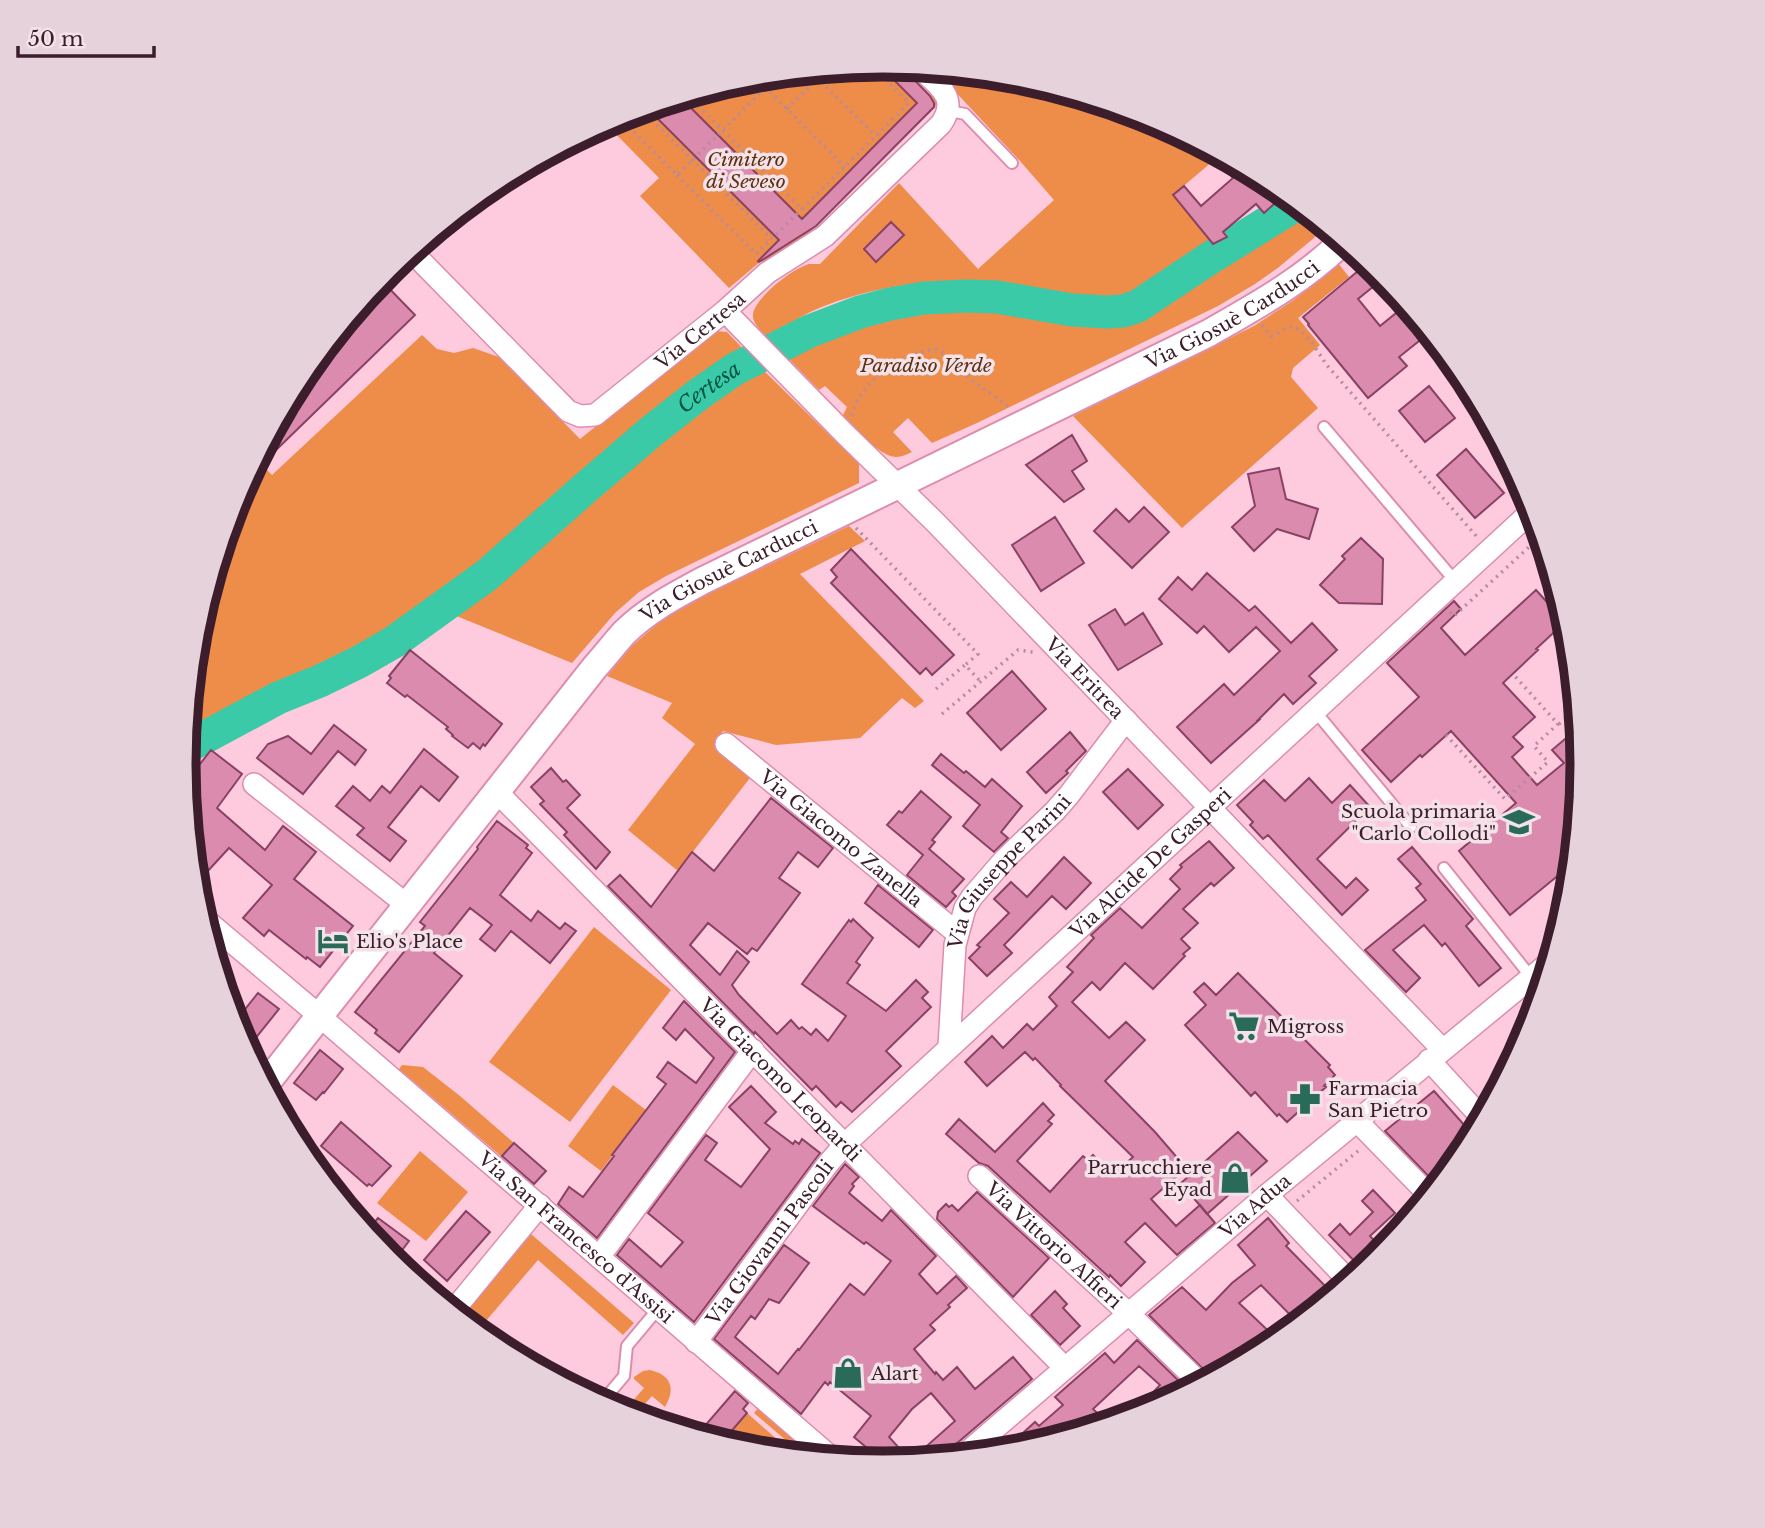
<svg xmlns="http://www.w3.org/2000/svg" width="1765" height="1528" font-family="'Libre Baskerville',serif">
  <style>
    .green { fill: #ee8c49 }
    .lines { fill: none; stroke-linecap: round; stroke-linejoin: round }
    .river { stroke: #3bcaa7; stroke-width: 33 }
    .building { fill: #db8bae; stroke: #8a4264; stroke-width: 2 }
    .service-casing { stroke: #dd8db0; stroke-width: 14 }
    .minor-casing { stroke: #dd8db0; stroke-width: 24 }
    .tertiary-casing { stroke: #dd8db0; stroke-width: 30 }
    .path { stroke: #b68b9d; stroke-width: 3.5; stroke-dasharray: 2 5; stroke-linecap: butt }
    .service { stroke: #fff; stroke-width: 10 }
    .minor { stroke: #fff; stroke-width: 21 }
    .tertiary { stroke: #fff; stroke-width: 26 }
    .labels { text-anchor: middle; stroke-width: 7; stroke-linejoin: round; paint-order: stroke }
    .park-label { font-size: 19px; font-style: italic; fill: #5c3011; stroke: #f4e2e9 }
    .street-label { font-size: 19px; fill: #3c1d2b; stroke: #f4e2e9 }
    .poi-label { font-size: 19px; fill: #3c1d2b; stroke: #f4e2e9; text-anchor: start }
    .water-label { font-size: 21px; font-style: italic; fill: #005443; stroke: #f4e2e9 }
    .rim { fill: none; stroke: #3c1d2b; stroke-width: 9 }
  </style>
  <rect width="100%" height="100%" fill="#fdcade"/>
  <!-- green -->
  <path class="green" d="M882,65l20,2 37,36 -136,136 -38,24 -4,-2 -32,27 -89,-92 19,-18 -54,-55 10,-5 131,-40z
    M935,70l84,8 131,40 70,37 -47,40 40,49c-22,16 -69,54 -94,59 -30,4 -81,-8 -111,-14 -18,-3 -35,-7 -53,-7 -46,-2 -121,14 -159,38 -9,6 -17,14 -26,20 -6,-7 -18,-15 -17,-26 3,-17 40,-46 56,-50 2,0 9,0 11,0l79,-81 79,86 76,-69 -34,-39z
    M1305,211l21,17 -47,39 -24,17 -37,22 -241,117 -45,20 -24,-25 -15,14 19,20c-5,2 -10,5 -16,5 -18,-1 -41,-30 -53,-42l4,-8 -22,-21 -6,4 -32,-33c48,-25 101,-48 157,-49 20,0 43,0 64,3 36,5 92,21 127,7 6,-2 12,-6 19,-9l113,-76 26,-13z
    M1338,263l11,14 -51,41 22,27 -27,23 -2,9 27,31 -136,120 -109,-112 181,-90 40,-26z
    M715,331l12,1 20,21 -34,19 -59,47 -150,128 -76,62 -46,32 -60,31 -34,11 -61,26 -41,23 11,-105 40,-131 19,-37 16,16 150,-140 15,14 17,4 19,-5 26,9 81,82z
    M762,369l97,95v19l-193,93 -27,16 -24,21 -43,50 -118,-48 20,-15 137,-122 98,-75z
    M849,526l16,15 -65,33 124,127 -9,7 -13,-10 -42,40 -84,7 -53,-14 -9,13 39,30 -75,97 -50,-41 67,-86 -33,-26 10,-15 -65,-27 25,-30 25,-22 26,-18z
    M594,927l77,63 -101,132 -81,-60z
    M402,1065l21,2 37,29 54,47 -12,14 -103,-88z
    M613,1085l33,25 -45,61 -33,-25z
    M420,1151l48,41 -42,49 -49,-38z
    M531,1234l103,89 -11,12 -85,-75 -53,62 10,9 -7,9 -29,-23z
    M650,1370c21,5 26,18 15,37l-13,-11 -18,20 -11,-4 21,-24 -10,-9v-2l9,-6z
    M758,1408l56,49 -11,-2 -49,-42z
    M747,1413l32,28 -10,11 -23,-2 -24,-8z"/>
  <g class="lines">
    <!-- river -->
    <path class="river" id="s1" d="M185,748l93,-50 42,-17 39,-19 35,-20 93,-67 96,-85 70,-60 46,-36 36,-25 75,-38 50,-19 30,-8 34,-6 42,-2 31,1 75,13 35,2 16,-1 15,-5 69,-46 90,-56"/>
  </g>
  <!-- building -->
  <path class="building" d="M879,65l23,2 28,29 4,7v4l-118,119 -57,36 -1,-1 21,-21 -132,-132 34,-10 121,121 115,-116z
    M1211,151l60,32 14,11 -21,19 -8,-9 -33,28 4,5 -14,7 -40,-49 11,-9 17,20 32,-28z
    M891,222l13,13 -28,27 -12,-13z
    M1365,260l19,18 -26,21 22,27 26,-21 23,28 -30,24 8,9 -39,32 -60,-73 1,-1 -6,-7 55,-46 -3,-3z
    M380,279l35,36 -139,135 -10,-10 35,-65z
    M1429,386l26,32 -30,24 -26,-31z
    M1072,435l15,26 -15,10 12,18 -20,13 -38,-37z
    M1466,449l38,44 -29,25 -38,-43z
    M1279,468l7,31 32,10 -9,30 -32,-10 -23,22 -22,-24 23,-21 -7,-32z
    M1144,507l25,25 -37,36 -38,-37 22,-22 13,13z
    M1055,517l29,46 -43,28 -29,-46z
    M1361,538l22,21 -1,45 -43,-1 -19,-18 25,-26 -3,-3z
    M851,549l103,106 -22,20 -6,-7 -6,6 -89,-91 6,-6 -6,-7z
    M1207,573l42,38 6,-5 36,37 21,-20 25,27 -28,26 7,7 -23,21 -9,-10 -26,26h1l-48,43 -34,-36 47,-43 10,11 46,-44 -24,-24 -27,25 -25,-26 -7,7 -38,-34 19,-22 14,13z
    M1536,590l29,32 -29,27 2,1 -35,33 32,34 -22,20 10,10 -11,10 25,28 27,-22 -12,-13 26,-22 4,36 -10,100 -62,51 -51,-64 57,-48 -65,-72 -29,26 -2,-2 -29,27 -29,-32 57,-53 -32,-34 67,-62 7,8 -20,19 24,27z
    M1115,609l10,16 18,-12 19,31 -44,26 -29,-45z
    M410,650l92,74 -17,22 -2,-2 -3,5 -7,-6 -5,5 -16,-12 1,-1 -7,-6 2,-2 -41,-32 -2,2 -18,-14 4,-5 -2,-2z
    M1012,671l34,38 -45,41 -34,-37z
    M334,725l32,25 -11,15 -17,-14 -35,43 -46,-36 11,-14 20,-8 23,18z
    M1070,732l16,19 -20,20 2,2 -22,20 -19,-21z
    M424,749l34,28 -19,24 -18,-15 -33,41 18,14 -16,20 -33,-26 7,-7 -28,-22 17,-20 17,15 12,-15 8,7z
    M211,750l31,24 -25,34 48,42 18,-24 33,26 -22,27 59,47 -33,41 -13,-10 -1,2 -37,-29 -5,6 -21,-18 29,-33 -43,-37 -24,26 -12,-10 -8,-81z
    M941,754l23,19 2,-2 19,16 7,-8 30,27 -21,26 7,6 -14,14 -31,-26 17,-21 -48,-40z
    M551,768l12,14 3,-2 14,15 -13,13 43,44 -14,17 -32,-34 3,-3 -27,-28 4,-3 -13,-14z
    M1128,769l35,36 -25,24 -35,-37z
    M1309,778l23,25 18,-18 20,22 -53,52 29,29 10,-10 12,12 -26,25 -74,-80 -5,4 -13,-14 3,-3 -16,-17 27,-25 21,21z
    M921,791l30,26 -19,23 3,2 -6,7 35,30 -12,13 4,4 -10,11 -39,-32 16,-20 -36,-30 12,-14 3,2z
    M771,798l62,50 -15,19 -20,-15 -19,26 21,15 -43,58 -5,-3 -5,6 -39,-31 -18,22 30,30 17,-24 12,11 -17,23 7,10 38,39 14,-14 8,9 3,-2 9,8 5,-6 12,12 18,-25 -44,-32 47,-64 2,2 2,-3 20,19 -17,24 4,3 -13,18 39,28 30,-31 12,12 -6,6 9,9 -45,44 15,15 -49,46 -11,-10 -5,5 -20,-21 -4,4 -57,-58 -1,2 -146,-148 12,-11 31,32 41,-55 22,19z
    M497,821l31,24 -2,3 6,5 -32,42 31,26 7,-10 22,18 5,-6 11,8 -26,32 -39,-32 -16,20 -15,-12 12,-14 -22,-17 -36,45 28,23 -63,76 -24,-19 2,-3 -22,-18 70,-86 -5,-4 58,-73 -1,-2z
    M1209,841l25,27 -20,18 -3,-3 -28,26 15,14 -17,16 9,9 -7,6 2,2 -32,33 -28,-26 -25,27 -8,-8 -20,20 37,36 17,-16 19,18 -40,41 50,51 31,36 -35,31 25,27 24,-21 15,18 -38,32 -32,-32 -20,19 20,20 -24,24 -11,-11 -1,2 -121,-111 -9,-3 -33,-29 13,-15 36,33 48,-49 11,12 -6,6 4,3 -35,37 33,31 33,-36 5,4 5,-5 19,21 21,-19 -73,-71 1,-1 -26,-27 -2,2 -8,-8 -38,34 -22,-24 27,-26 11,12 24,-24 6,6 24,-24 -8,-9 24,-25 -6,-5 27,-29 -3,-3 29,-27 22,20 38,-39 -10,-10 12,-12 -2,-2z
    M1412,847l61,72 -7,7 35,42 -22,18 -34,-43 -3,3 -18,-21 -31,25 27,28 -14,14 -41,-42 61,-50 -10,-12 5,-4 -23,-25z
    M1064,857l27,26 -25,26 -14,-13 -48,49 8,8 -25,23 -18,-18 11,-11 -3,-2 32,-32 -15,-14 17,-17 16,15z
    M878,885l55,45 -14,17 -54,-44z
    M1238,973l92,92 -2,2 7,8 -11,11 2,1 -39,35 -8,-8 -2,2 -22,-24 -4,4 -66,-71 21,-20 -12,-13 10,-9 12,12z
    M258,993l21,16 -33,41 -12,-27z
    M684,1001l51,51 -138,186 -39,-34 11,-17 14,10 31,-41 -2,-1 54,-71 -9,-7 11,-15 28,21 18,-25 -29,-29 -9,11 -13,-12z
    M320,1050l23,19 -19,24 -1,-1 -7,8 -22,-17z
    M751,1086l25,26 -11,11 28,21 2,-3 4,3 3,-5 18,14 -126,169 -77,-67 12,-16 32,28 22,-25 -35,-29 58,-78 11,8 -12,17 36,27 29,-38 -41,-42z
    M1434,1091l39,44 -10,18 -26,32 -52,-54z
    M341,1122l50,44 -19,20 -3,-2 -2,2 -46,-40z
    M1238,1132l29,29 -60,53 -26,-31z
    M514,1143l32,28 -12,13 -32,-28z
    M845,1164l14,13 -7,7 2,2 -5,7 33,28 9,-11 45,46 -17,18 18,20 19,-18 11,12 -19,17 2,2 -20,18 5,5 -21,19 21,25 1,-2 7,8 14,-13 18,22 38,-32 19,22 -77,66 -4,8 -5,4 -35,3 44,-39 -24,-28 -19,16 -23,28 21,23 -25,3 -31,-26 17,-21 -41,-34 -2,3 -3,-3 -24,32 -87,-75 70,-94 25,18 -30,40 -10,-4 -14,20 -4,-3 -16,21 43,37 20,-25 1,1 51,-66 14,11 27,-34 -25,-19 -2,2 -51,-38z
    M1373,1190l22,23 -25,23 13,14 -6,9 -14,11 -34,-35 11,-11 10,11 23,-23 -11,-11z
    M977,1192l72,66 -36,39 -76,-78 1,-7 8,-8 3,3 3,-2 6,6z
    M466,1211l24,21 -43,49 -23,-21z
    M378,1218l31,23 -16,21 -26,-30z
    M1268,1218l21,25 -3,3 47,48 -35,29 -37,-38 -22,18 39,37 -14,9 -8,-7 -18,21 -27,14 -62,-62 33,-28 24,23 26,-27 23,-18 -17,-20z
    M1055,1291l12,13 -4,4 17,18 -20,19 -29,-30z
    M1137,1340l51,50 -38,20 -18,5 28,-30 -21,-19 -46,43 15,14 -89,27 -17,2 33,-30 4,4 24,-21 -8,-8 50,-44 9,10z
    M735,1391l13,12 -5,6 4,4 -25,29 -25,-7z"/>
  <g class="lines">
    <defs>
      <path id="service" d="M946,116l9,-4 10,2 47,49
        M1324,427l131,154
        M1315,711l96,116
        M1444,868l87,109
        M601,1403l23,-27 3,-30 31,-37"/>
      <g id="minor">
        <path id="s2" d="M411,251l157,160 12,5 15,-1 130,-104 42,-38 58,-37 116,-112c18,-26 -2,-38 -20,-55"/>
        <path id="s3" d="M725,311l119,122 92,90 506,526"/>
        <path id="s4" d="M726,744l231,189"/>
        <path d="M254,784l153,121"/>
        <path id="s5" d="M497,792l568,576"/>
        <path id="s6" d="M201,916l108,91 523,451"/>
        <path id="s7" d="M949,1046l6,-101 10,-37 7,-11 33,-38 50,-48 14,-16 57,-75"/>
        <path d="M1429,1060l53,58"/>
        <path d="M1356,1120l73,75"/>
        <path id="s8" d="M979,1176l150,138 71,69"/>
        <path d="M1267,1195l82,86"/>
        <path d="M599,1257l154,-207"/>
        <path d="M453,1311l87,-106"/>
        <path id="s9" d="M696,1342l131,-177 18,-21 688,-634"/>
        <path id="s10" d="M964,1455l303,-260 283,-233"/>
      </g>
      <g id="tertiary">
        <path id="s11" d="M265,1085l330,-418c10,-11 19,-23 29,-34 23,-23 52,-38 80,-53l505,-247c47,-27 95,-53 134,-92"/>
      </g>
    </defs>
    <!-- service casing -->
    <use href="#service" class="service-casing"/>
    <!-- minor casing -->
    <use href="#minor" class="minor-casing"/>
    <!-- tertiary casing -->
    <use href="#tertiary" class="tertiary-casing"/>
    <!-- path -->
    <path class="path" d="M811,72l65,64
      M755,77l90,90
      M688,96l114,113 107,-106 -37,-37
      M787,109l39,-39
      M642,110l130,129
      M619,117l58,58 102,-100
      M677,175l79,79 46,-45
      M1262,325l9,11c6,-1 9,-5 15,-8 15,-6 29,20 37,31l2,4 153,175
      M851,415c13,-37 48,-60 85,-66l11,6 26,26 38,27
      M856,528l122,126 -13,11
      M1450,612l4,4 87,-80
      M936,689l29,-24 16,17
      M942,714l76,-64 15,2
      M1559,724l17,-14
      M1446,735l59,64 43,-37 -14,-16 24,-22 -45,-50
      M1297,1201l61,-50"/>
    <!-- service -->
    <use href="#service" class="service"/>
    <!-- minor -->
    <use href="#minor" class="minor"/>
    <!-- tertiary -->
    <use href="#tertiary" class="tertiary"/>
  </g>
  <!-- icons -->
  <defs>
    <symbol id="school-bare" viewBox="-9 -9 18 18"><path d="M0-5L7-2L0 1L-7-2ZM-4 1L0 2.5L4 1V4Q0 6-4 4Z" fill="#296a59" stroke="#f4e2e9" stroke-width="2.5" paint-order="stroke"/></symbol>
    <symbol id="hotel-bare" viewBox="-9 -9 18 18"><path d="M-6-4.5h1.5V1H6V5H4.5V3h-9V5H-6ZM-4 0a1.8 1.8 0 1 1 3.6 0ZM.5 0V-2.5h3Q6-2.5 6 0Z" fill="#296a59" stroke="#f4e2e9" stroke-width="2.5" paint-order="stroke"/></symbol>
    <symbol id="supermarket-bare" viewBox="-9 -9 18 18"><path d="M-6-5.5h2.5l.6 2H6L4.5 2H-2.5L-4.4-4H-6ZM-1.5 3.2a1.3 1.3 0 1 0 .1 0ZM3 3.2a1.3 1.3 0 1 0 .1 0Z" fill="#296a59" stroke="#f4e2e9" stroke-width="2.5" paint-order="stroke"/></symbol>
    <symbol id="pharmacy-bare" viewBox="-9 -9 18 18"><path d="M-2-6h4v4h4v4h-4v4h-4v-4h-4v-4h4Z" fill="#296a59" stroke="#f4e2e9" stroke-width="2.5" paint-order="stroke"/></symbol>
    <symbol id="shop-bare" viewBox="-9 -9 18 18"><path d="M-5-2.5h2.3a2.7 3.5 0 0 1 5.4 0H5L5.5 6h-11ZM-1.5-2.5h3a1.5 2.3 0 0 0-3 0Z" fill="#296a59" stroke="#f4e2e9" stroke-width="2.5" paint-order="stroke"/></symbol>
  </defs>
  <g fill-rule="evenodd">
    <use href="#school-bare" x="1497" y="800" width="44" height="44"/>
    <use href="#hotel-bare" x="311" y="919" width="44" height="44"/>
    <use href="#supermarket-bare" x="1222" y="1004" width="44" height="44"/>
    <use href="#pharmacy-bare" x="1283" y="1077" width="44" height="44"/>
    <use href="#shop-bare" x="1213" y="1156" width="44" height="44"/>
    <use href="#shop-bare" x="826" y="1351" width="44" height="44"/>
  </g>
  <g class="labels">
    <!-- park labels -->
    <g class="park-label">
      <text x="746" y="166">Cimitero<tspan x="746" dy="22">di Seveso</tspan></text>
      <text x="926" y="372">Paradiso Verde</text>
    </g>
    <!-- street labels -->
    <g class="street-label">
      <text dy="7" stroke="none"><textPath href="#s11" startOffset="1265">Via Giosuè Carducci</textPath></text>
      <text dy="7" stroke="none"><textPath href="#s2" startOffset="387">Via Certesa</textPath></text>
      <text dy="7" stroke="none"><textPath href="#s11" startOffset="700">Via Giosuè Carducci</textPath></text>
      <text dy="7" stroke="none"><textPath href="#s3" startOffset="514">Via Eritrea</textPath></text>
      <text dy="7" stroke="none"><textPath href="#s4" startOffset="149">Via Giacomo Zanella</textPath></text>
      <text dy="7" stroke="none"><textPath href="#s9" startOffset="663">Via Alcide De Gasperi</textPath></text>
      <text dy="7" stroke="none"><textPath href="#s7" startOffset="194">Via Giuseppe Parini</textPath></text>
      <text dy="7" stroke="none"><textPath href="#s5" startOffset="404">Via Giacomo Leopardi</textPath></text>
      <text dy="7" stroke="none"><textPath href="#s10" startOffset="383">Via Adua</textPath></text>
      <text dy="7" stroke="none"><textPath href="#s6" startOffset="494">Via San Francesco d'Assisi</textPath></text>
      <text dy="7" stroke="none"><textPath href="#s9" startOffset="124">Via Giovanni Pascoli</textPath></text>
      <text dy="7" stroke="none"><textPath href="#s8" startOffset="102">Via Vittorio Alfieri</textPath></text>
    </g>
    <!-- poi labels -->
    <g class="poi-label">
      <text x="1496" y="818" text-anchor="end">Scuola primaria<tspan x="1496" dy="22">"Carlo Collodi"</tspan></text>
      <text x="356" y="948">Elio's Place</text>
      <text x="1267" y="1033">Migross</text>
      <text x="1328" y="1095">Farmacia<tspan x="1328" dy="22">San Pietro</tspan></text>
      <text x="1212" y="1174" text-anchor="end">Parrucchiere<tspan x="1212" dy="22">Eyad</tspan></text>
      <text x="871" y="1380">Alart</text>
    </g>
    <!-- water labels -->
    <g class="water-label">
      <text dy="7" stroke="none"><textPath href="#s1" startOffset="640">Certesa</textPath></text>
    </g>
  </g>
  <!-- crop -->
  <path d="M0 0H1765V1528H0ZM196 764a687 687 0 1 1 1374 0a687 687 0 1 1-1374 0Z" fill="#e5d2da" fill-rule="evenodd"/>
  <path class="rim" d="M196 764a687 687 0 1 1 1374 0a687 687 0 1 1-1374 0Z"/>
  <!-- scale -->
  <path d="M18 46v10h136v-10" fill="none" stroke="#3c1d2b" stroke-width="3.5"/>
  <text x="28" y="46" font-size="21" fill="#3c1d2b" stroke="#f4e2e9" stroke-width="5" paint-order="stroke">50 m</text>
</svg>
